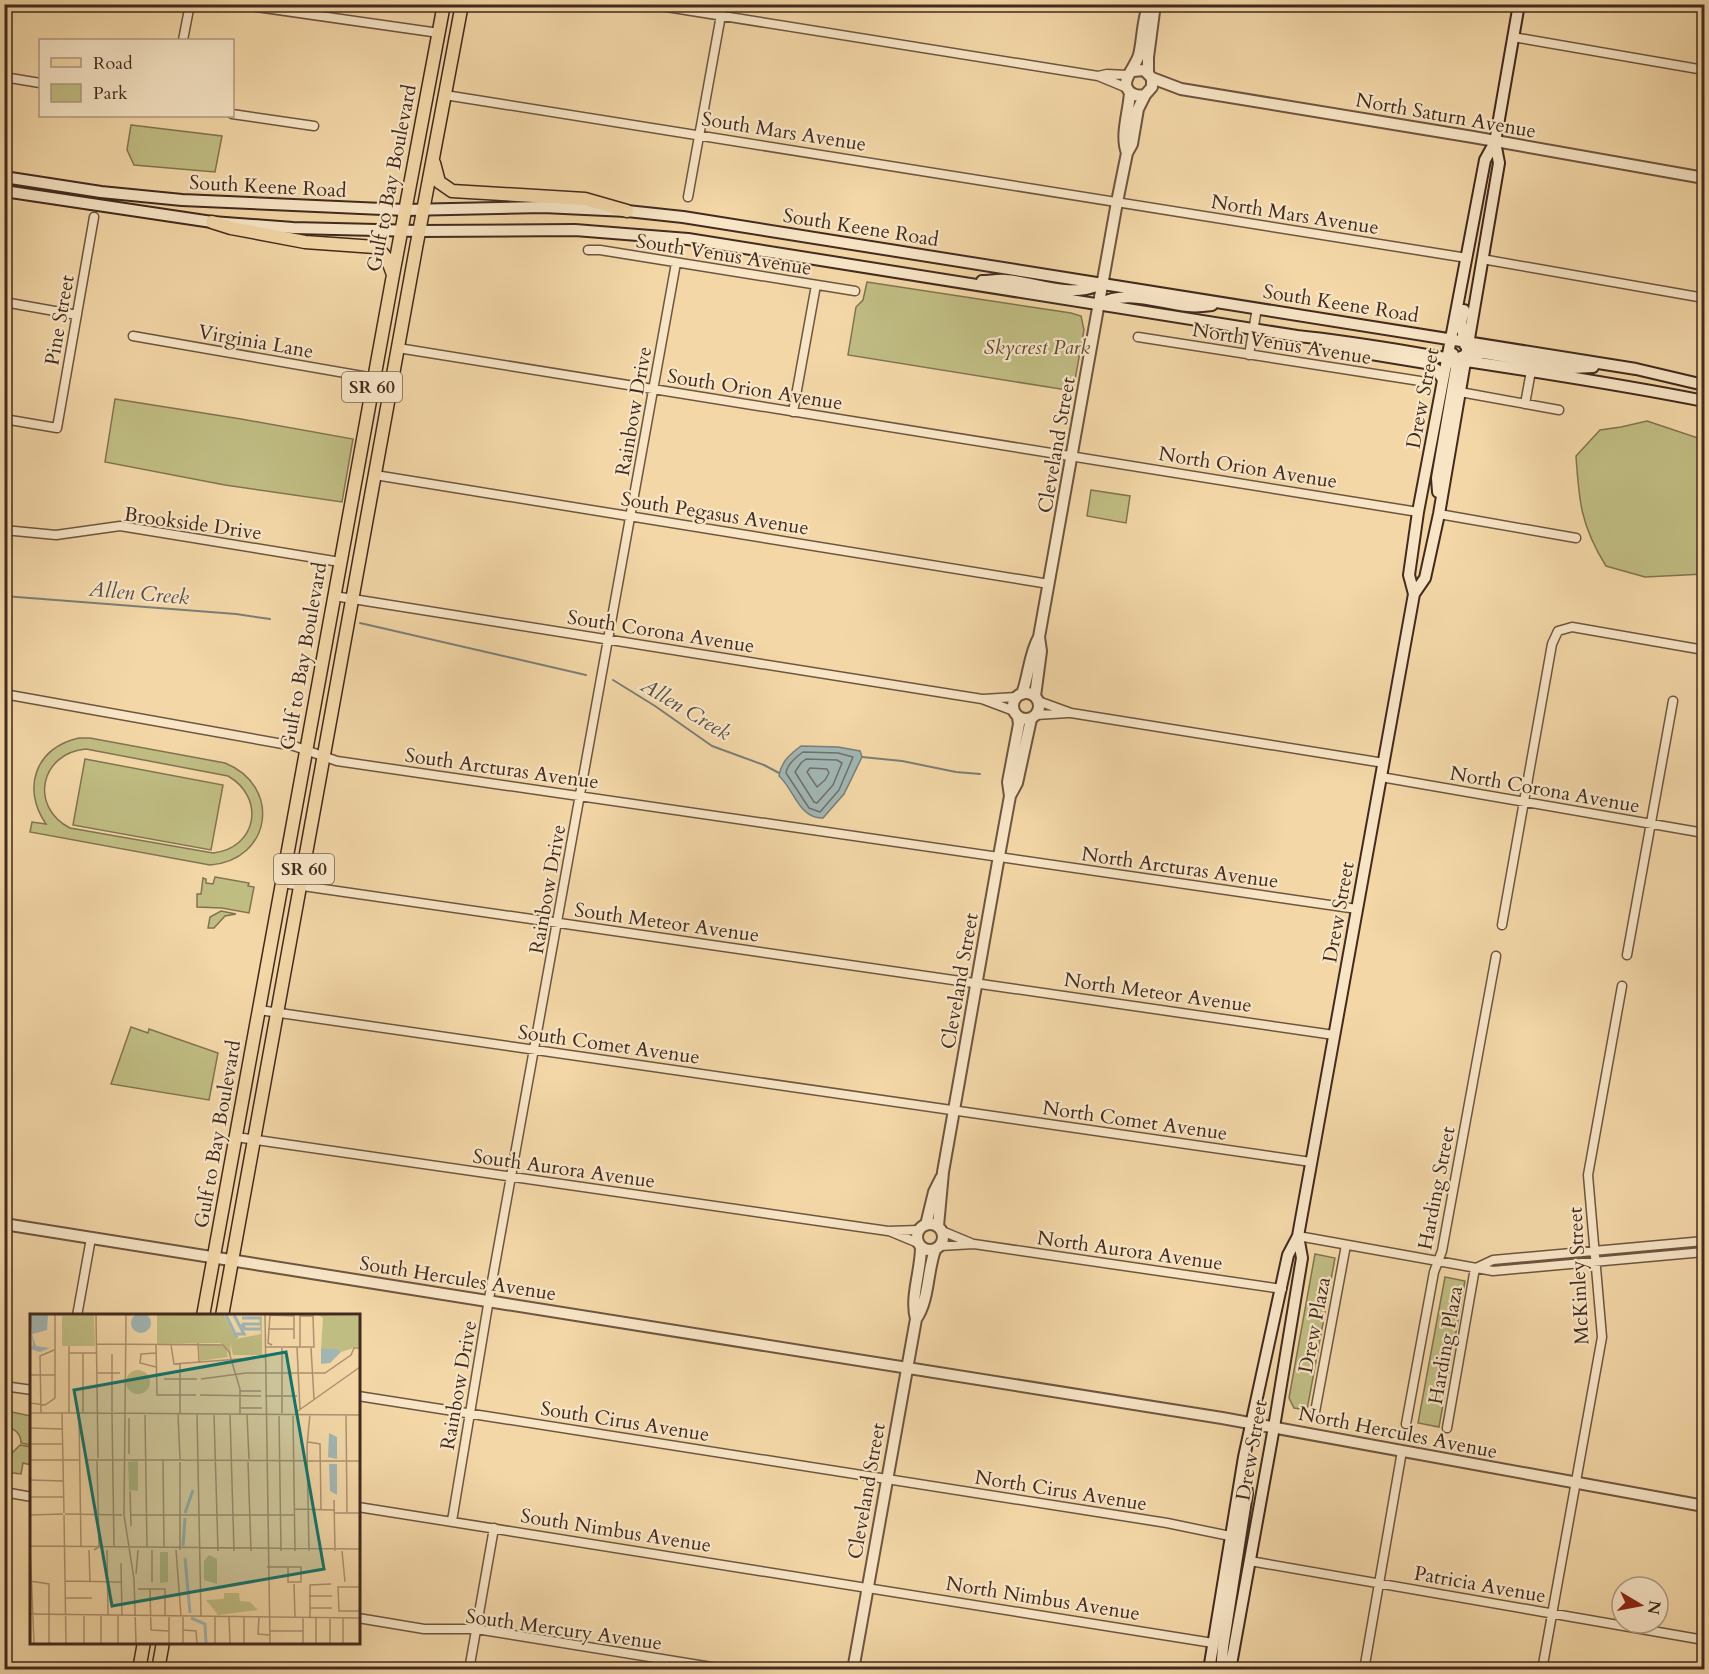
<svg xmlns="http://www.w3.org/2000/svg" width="1709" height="1674" font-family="Cardo,serif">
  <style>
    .green { fill: #c0bd83; stroke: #817450; stroke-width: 1.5; fill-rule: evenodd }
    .water { fill: #a1b6b4; stroke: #7b7e78; stroke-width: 1.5 }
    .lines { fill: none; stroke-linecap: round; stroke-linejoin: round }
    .shore { stroke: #727069; stroke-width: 1.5 }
    .stream { stroke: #7b7e78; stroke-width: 2 }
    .minor-casing { stroke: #6e5540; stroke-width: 11 }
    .tertiary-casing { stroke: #6e5540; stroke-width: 14 }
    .secondary-casing { stroke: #422a1e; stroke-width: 14 }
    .primary-casing { stroke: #422a1e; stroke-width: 15 }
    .minor { stroke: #f7e5c6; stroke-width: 8 }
    .tertiary { stroke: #f7e5c6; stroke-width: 10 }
    .secondary { stroke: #f7e5c6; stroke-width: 10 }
    .primary { stroke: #f3d7a7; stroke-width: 12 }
    .labels { text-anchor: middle; stroke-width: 4.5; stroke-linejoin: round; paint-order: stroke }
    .shield { fill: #f7e5c6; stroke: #786250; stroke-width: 1.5 }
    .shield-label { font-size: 18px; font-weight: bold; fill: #422a1e }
    .street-label { font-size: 20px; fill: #422a1e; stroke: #f7e5c6 }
    .park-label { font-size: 20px; font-style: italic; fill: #5b4732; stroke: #f7e5c6 }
    .water-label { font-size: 21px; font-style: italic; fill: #5a4d44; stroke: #f7e5c6 }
    .inset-river { fill: none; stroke: #a1b6b4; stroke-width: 3 }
    .inset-road { fill: none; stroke: #ac9270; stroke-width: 1.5 }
    .view { fill: #0f766e; fill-opacity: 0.15; stroke: #0f766e; stroke-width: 3 }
    .inset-edge { fill: none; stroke: #422a1e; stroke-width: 3 }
  </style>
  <rect width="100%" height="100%" fill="#f3d7a7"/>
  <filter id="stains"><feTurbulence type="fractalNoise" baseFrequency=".00333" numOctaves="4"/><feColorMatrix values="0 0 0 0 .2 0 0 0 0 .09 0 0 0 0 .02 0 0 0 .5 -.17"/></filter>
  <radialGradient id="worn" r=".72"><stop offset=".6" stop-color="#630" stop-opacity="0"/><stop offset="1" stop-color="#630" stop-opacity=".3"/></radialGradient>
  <!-- green -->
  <path class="green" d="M131,125l91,11 -7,36 -81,-7 -7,-15z
    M867,282l204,31 10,3 3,14 -11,61 -225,-36 8,-48 7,-7z
    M115,399l126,20 112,20 -11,63 -117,-17 -120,-23z
    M1647,421l57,19v134l-59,3 -39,-11c-25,-40 -27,-64 -30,-110l24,-26 21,-3z
    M1091,490l39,6 -4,27 -39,-7z
    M79,738h11l135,25c57,23 47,97 -15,102l-180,-33 2,-10 14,2c-25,-36 -10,-77 33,-86zM86,749l142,27c38,22 29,72 -15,77l-143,-25c-41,-21 -30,-75 16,-79z
    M85,759l138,26 -12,65 -138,-25z
    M215,877l34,6 -1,3 6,1 -5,26 -27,-5 -25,-1v-13h4l2,-16 3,1v4l7,1z
    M221,911l15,3 -11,2 -11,12h-6l2,-11z
    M131,1027l17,6 1,-4 69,24 -9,47 -98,-16z
    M1315,1254l20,4 -28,152 -13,-2 -5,-10z
    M1445,1277l20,4 -26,146 -21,-4z
    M7,1411l24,5v29l-10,-2c0,-11 -8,-15 -16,-17z
    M20,1445l11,2v18l-8,-2 -2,11 -16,-2v-17l7,-2z"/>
  <!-- water -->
  <path class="water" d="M801,746l37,1 22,4 2,6 -18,37 -21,24c-24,1 -29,-29 -44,-42 2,-14 11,-22 22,-30z"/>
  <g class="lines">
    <!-- shore -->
    <path class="shore" d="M803,752l35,1 15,4 -14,33 -19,22 -11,-4 -23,-35c1,-9 10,-16 17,-21z
      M806,759l31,1 5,3 -9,22 -16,18 -3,-1 -19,-30 6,-9z
      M810,768l17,1 2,4 -4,7 -8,7 -10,-15z"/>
    <!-- stream -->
    <path class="stream" d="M4,596l232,18 34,5
      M360,623l226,52
      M613,680l42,26 57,40 52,19 15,8
      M862,757l40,4 54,11 24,2"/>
    <defs>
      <path id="minor" d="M236,4l203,29
        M648,4l450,72 29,12
        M1513,37l191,33
        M183,40l7,-36
        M1098,76l9,-2 21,1
        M4,77l36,6
        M445,95l1022,163
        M232,114l82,12
        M688,197l35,-193
        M588,250h12l255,41
        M1482,259l222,39
        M4,302l73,13
        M133,336l241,42
        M1138,337l282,44
        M398,348l1020,164
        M1249,355l8,-47
        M1460,392l99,18
        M1525,404l6,-33
        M793,412l23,-127
        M4,419l53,9 37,-211
        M375,475l674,109
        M1439,514l137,24
        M4,530l52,5 64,-9 220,36
        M334,596l648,103 32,12
        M4,694l290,52 43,15 1020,148
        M983,699l33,-2
        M1038,701l33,12 313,50
        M1036,715l32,-2
        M1381,777l323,56
        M282,883l1052,152
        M1502,925l50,-281 6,-13 14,-4 132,23
        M1627,955l46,-254
        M259,1010l1052,152
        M236,1137l652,94 31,-1
        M889,1231l29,12
        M942,1231l29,12
        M1298,1236l195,35 211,-19
        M940,1246l34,-2 308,45
        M1476,1268l17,-8 211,-19
        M77,1316l14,-78
        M4,1386l28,4
        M358,1396l809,127 63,13
        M1315,1412l31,-167
        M1406,1424l28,-152 8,-21 54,-295
        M1447,1428l28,-160
        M4,1492l28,5
        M1703,1505l1,-10
        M358,1507l855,136
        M452,1521l39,-234 185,-1024
        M1250,1561l454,79
        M358,1618l66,11h52l254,41
        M469,1670l25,-142
        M1364,1670l38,-219
        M1542,1670l60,-333 -14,-162 34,-189"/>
      <path id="tertiary" d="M1133,71l11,-1 8,8v9l-7,8c-8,2 -17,-1 -19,-10 -1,-8 10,-20 13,-30 4,-16 3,-35 10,-51
        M1148,72v-15l7,-53
        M1152,78l29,11 292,48 231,41
        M1127,153c-7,-18 2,-41 3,-61
        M1013 706a13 13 0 1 1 26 0a13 13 0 1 1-26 0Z
        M1022,694c7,-19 7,-39 17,-57
        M1035,696l6,-45 -2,-14 78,-435 10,-49 5,-9 6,-35 7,-14
        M1010,796l-2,-14 11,-58 -1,-7
        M917 1237a13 13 0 1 1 26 0a13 13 0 1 1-26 0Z
        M4,1224l1218,194 482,88
        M926,1225l8,-33 7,-14
        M938,1226l5,-54 56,-316 11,-60 7,-13 14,-64
        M916,1319c-6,-22 5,-48 5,-72
        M853,1670l63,-351c13,-18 11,-47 19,-69"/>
      <path id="secondary" d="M4,177l97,15 81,8 223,10 138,-3 84,4 56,6 953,152 68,16
        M4,191l208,31 81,6 126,3 156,-1 113,9 609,97c51,5 100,14 150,22 86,13 172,26 257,43
        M982,281c8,0 16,-2 24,-1 34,3 62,19 96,4
        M1099,304c28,-15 59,-1 89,2 8,1 17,0 24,-1
        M1464,310l-3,13 4,22
        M1327,344l20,6 79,13 11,7 6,10
        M1461,357l11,-4h12l88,15 21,-1
        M1438,492l-1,-14 19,-110 -3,-14
        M1414,594l11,-16 14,-64 60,-351 -4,-21 24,-138
        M1209,1670l35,-213 44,-202 10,-19 116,-642 -5,-19 9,-63 67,-352 10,-18
        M1225,1670l-3,-10 1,-13 24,-153 -2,-18
        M1230,1670l44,-243 28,-169 -4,-22"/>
      <path id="primary" d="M434,163l5,19 13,9 133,8 42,12
        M212,222l19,6 74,14 70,5c10,7 13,13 17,25
        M203,1316l190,-1041 51,-271
        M222,1316l194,-1068 46,-244
        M139,1670l5,-28
        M158,1670l5,-28"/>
    </defs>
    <!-- minor casing -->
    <use href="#minor" class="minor-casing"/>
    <!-- tertiary casing -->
    <use href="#tertiary" class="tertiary-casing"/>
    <!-- secondary casing -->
    <use href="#secondary" class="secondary-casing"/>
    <!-- primary casing -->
    <use href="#primary" class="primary-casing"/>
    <!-- minor -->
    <use href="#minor" class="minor"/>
    <!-- tertiary -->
    <use href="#tertiary" class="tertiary"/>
    <!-- secondary -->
    <use href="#secondary" class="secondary"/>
    <!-- primary -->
    <use href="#primary" class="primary"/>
  </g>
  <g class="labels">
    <!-- shield labels -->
    <g class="shield">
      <rect x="342" y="372" width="60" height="30" rx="4.5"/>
      <rect x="274" y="854" width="60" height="30" rx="4.5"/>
    </g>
    <g class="shield-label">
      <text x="372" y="393">SR 60</text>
      <text x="304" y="875">SR 60</text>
    </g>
    <!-- street labels -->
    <g class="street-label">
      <text transform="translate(1446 115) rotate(10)" y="7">North Saturn Avenue</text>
      <text transform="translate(784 131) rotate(9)" y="7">South Mars Avenue</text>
      <text transform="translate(391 178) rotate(-79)" y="7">Gulf to Bay Boulevard</text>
      <text transform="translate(268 186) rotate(3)" y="7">South Keene Road</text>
      <text transform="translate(1295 214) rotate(9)" y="7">North Mars Avenue</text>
      <text transform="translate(861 227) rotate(9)" y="7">South Keene Road</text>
      <text transform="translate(724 254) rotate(9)" y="7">South Venus Avenue</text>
      <text transform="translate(1341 303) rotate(9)" y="7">South Keene Road</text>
      <text transform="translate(59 320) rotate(-80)" y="7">Pine Street</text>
      <text transform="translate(256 341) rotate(10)" y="7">Virginia Lane</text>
      <text transform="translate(1282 343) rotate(9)" y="7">North Venus Avenue</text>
      <text transform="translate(755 389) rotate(9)" y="7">South Orion Avenue</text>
      <text transform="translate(1422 398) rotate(-79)" y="7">Drew Street</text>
      <text transform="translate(633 411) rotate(-80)" y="7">Rainbow Drive</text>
      <text transform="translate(1056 445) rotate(-80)" y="7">Cleveland Street</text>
      <text transform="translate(1248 467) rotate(9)" y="7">North Orion Avenue</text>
      <text transform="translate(715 513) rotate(9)" y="7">South Pegasus Avenue</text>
      <text transform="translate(193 523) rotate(8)" y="7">Brookside Drive</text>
      <text transform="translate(661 631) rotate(9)" y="7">South Corona Avenue</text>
      <text transform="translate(303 656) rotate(-80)" y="7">Gulf to Bay Boulevard</text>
      <text transform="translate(502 768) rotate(8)" y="7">South Arcturas Avenue</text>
      <text transform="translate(1545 789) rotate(10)" y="7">North Corona Avenue</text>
      <text transform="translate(1180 867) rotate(8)" y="7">North Arcturas Avenue</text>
      <text transform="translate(547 889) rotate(-80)" y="7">Rainbow Drive</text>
      <text transform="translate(1338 912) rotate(-80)" y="7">Drew Street</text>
      <text transform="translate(667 922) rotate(8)" y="7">South Meteor Avenue</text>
      <text transform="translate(959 981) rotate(-80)" y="7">Cleveland Street</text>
      <text transform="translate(1158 992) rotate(8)" y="7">North Meteor Avenue</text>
      <text transform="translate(609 1044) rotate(8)" y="7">South Comet Avenue</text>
      <text transform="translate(1135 1120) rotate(8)" y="7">North Comet Avenue</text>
      <text transform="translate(217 1134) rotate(-80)" y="7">Gulf to Bay Boulevard</text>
      <text transform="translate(564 1168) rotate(8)" y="7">South Aurora Avenue</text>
      <text transform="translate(1436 1188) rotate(-79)" y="7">Harding Street</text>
      <text transform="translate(1130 1250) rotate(8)" y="7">North Aurora Avenue</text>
      <text transform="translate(1578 1276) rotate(-93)" y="7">McKinley Street</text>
      <text transform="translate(458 1278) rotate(9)" y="7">South Hercules Avenue</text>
      <text transform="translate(1314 1325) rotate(-79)" y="7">Drew Plaza</text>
      <text transform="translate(1445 1345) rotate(-80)" y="7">Harding Plaza</text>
      <text transform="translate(458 1385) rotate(-80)" y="7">Rainbow Drive</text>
      <text transform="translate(625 1421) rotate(9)" y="7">South Cirus Avenue</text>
      <text transform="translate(1398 1432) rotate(11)" y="7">North Hercules Avenue</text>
      <text transform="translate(1251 1450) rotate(-80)" y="7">Drew Street</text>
      <text transform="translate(1061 1490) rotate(9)" y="7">North Cirus Avenue</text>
      <text transform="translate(866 1491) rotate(-80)" y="7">Cleveland Street</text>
      <text transform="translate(616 1530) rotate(9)" y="7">South Nimbus Avenue</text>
      <text transform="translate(1480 1584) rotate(10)" y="7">Patricia Avenue</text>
      <text transform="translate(1043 1598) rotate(9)" y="7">North Nimbus Avenue</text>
      <text transform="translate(564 1629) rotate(8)" y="7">South Mercury Avenue</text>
    </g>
    <!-- park labels -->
    <g class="park-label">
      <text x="1037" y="354">Skycrest Park</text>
    </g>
    <!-- water labels -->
    <g class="water-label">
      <text transform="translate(139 593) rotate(5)" y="7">Allen Creek</text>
      <text transform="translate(686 709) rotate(31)" y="7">Allen Creek</text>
    </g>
  </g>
  <!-- overview -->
  <g transform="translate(30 1314)">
    <rect width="330" height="330" fill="#f3d7a7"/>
    <path d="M64,1l1,31h-33v-30zM127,1h67l12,24 25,-5 -2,-15 3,-4v40h-29l-3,-13 1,13 -11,-12 -63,1zM289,1l41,1v30l-19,6 -20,-3 2,-31zM169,30h19l8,4 2,9 -28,4zM96 68a12 12 0 1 1 24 0a12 12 0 1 1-24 0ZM108,147v30l-9,-1 -1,-28zM130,238h8v30l-8,1zM179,241l8,4v25l-13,-4v-19zM194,279h15l1,8 10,1 8,8 -40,5 -12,-15 18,-1z" fill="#c0bd83"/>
    <path d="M101 9a10 10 0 1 1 20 0a10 10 0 1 1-20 0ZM0,1h18l-1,15 -15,4 4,12 14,2 -10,4 -10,-3 3,-4zM291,35h16l4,3 -11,11 -9,1zM299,119l8,4v22l-9,-2zM299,150h8v31l-7,-4z" fill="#a1b6b4"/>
    <path class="inset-river" d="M196,1l11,23M204,1l10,19h-9M212,4h19M212,10l3,5h16M212,10h19M155,199l8,-23M153,232l2,-28M155,244l5,55M161,304l14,6 1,19"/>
    <path class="inset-road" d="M66,1l2,143M96,1l-2,200 10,64 2,64M235,1l5,328M238,15h26M168,29l1,19M67,30l126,1 6,7 11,37v25M126,31l1,50h39M141,31l3,19 91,-7M242,31l-4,-2 2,-28 24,1v23M39,32v67M235,33h49l-1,-31h-13v31M267,33l3,63M252,34v65M281,34l3,51M39,39h28M53,39v60M126,39l-15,1 -1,9 16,4M82,40v58M150,50v50M67,59h23M0,61h25M134,65h33M171,65l45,-6h79l26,-18 3,-7h6M210,77h21M170,81l61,1M235,82h32M0,89l15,2 10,-7v-83M210,94h22M0,99h70M11,99l-1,-57 14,-6M32,99l2,100M49,99l2,134M67,99l263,2M265,99l65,-46M82,100l2,133M148,100l2,45M167,100l4,202M184,100l4,137M200,100l4,137M115,101l2,133M217,101l2,44M316,101l1,98M249,102l2,135M263,102l2,135M99,104v36M0,114l32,1M278,128l12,2 1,65M0,130h33M0,146h49M56,146h98M133,146l1,88M140,146l190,1M150,148v88M218,148l3,89M0,166l33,1M100,177l1,35M0,179v20M0,183h34M304,186l1,51M265,195l39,1M304,199h26M35,200l57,1M0,201l33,-1M34,201l2,128M100,201h165M0,231l4,98M0,232l330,3M59,236l1,32M64,236l5,-3 -2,-86M77,236l1,65M122,236v32M146,236l5,66M279,237l-2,-105 3,-32M312,237l3,31M91,249l1,53M237,253h34v15h-13v-15M106,260l2,-24M0,267l19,3v59M35,267l56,1M264,270l1,33M330,273h-22l1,24h21M108,275h27v27M120,275l1,41 18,1M279,282h23M36,284h26M280,294h22M0,300l330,4M54,301v28M71,301v28M88,301v28M139,302v27M153,302v27M185,303v26M199,303l1,26M214,303v26M229,303l-1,17 11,1M280,303v-32l21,-1M286,304v25M300,304v25M313,304v25M153,316l13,1 1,12M240,317h33M273,329v-26"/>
    <path class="view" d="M256,38l38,217 -212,37 -38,-216z"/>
    <rect width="330" height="330" class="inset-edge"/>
  </g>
  <!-- margin -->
  <rect width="1709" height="1674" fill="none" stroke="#f3d7a7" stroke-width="24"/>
  <rect x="6" y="6" width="1697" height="1662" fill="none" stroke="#422a1e" stroke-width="3"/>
  <rect x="12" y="12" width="1685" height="1650" fill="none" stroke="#422a1e" stroke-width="1.5"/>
  <!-- legend -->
  <rect x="39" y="39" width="195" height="78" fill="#f7e5c6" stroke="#af9a83" stroke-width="1.5"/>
  <rect x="51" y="58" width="30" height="9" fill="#f3d7a7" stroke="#af9a83" stroke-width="1.5"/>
  <text x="93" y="69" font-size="18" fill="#422a1e">Road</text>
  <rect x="51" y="84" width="30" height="18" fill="#c0bd83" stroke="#af9a83" stroke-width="1.5"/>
  <text x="93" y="99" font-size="18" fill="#422a1e">Park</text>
  <!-- north arrow -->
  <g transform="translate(1640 1605) rotate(100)"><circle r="28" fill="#f7e5c6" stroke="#af9a83" stroke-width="1.5"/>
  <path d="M0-4.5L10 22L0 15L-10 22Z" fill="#8f2418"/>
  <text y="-9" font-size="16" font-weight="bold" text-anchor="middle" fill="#422a1e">N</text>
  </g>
  <rect width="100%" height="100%" filter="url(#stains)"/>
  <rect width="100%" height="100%" fill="url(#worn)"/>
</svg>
